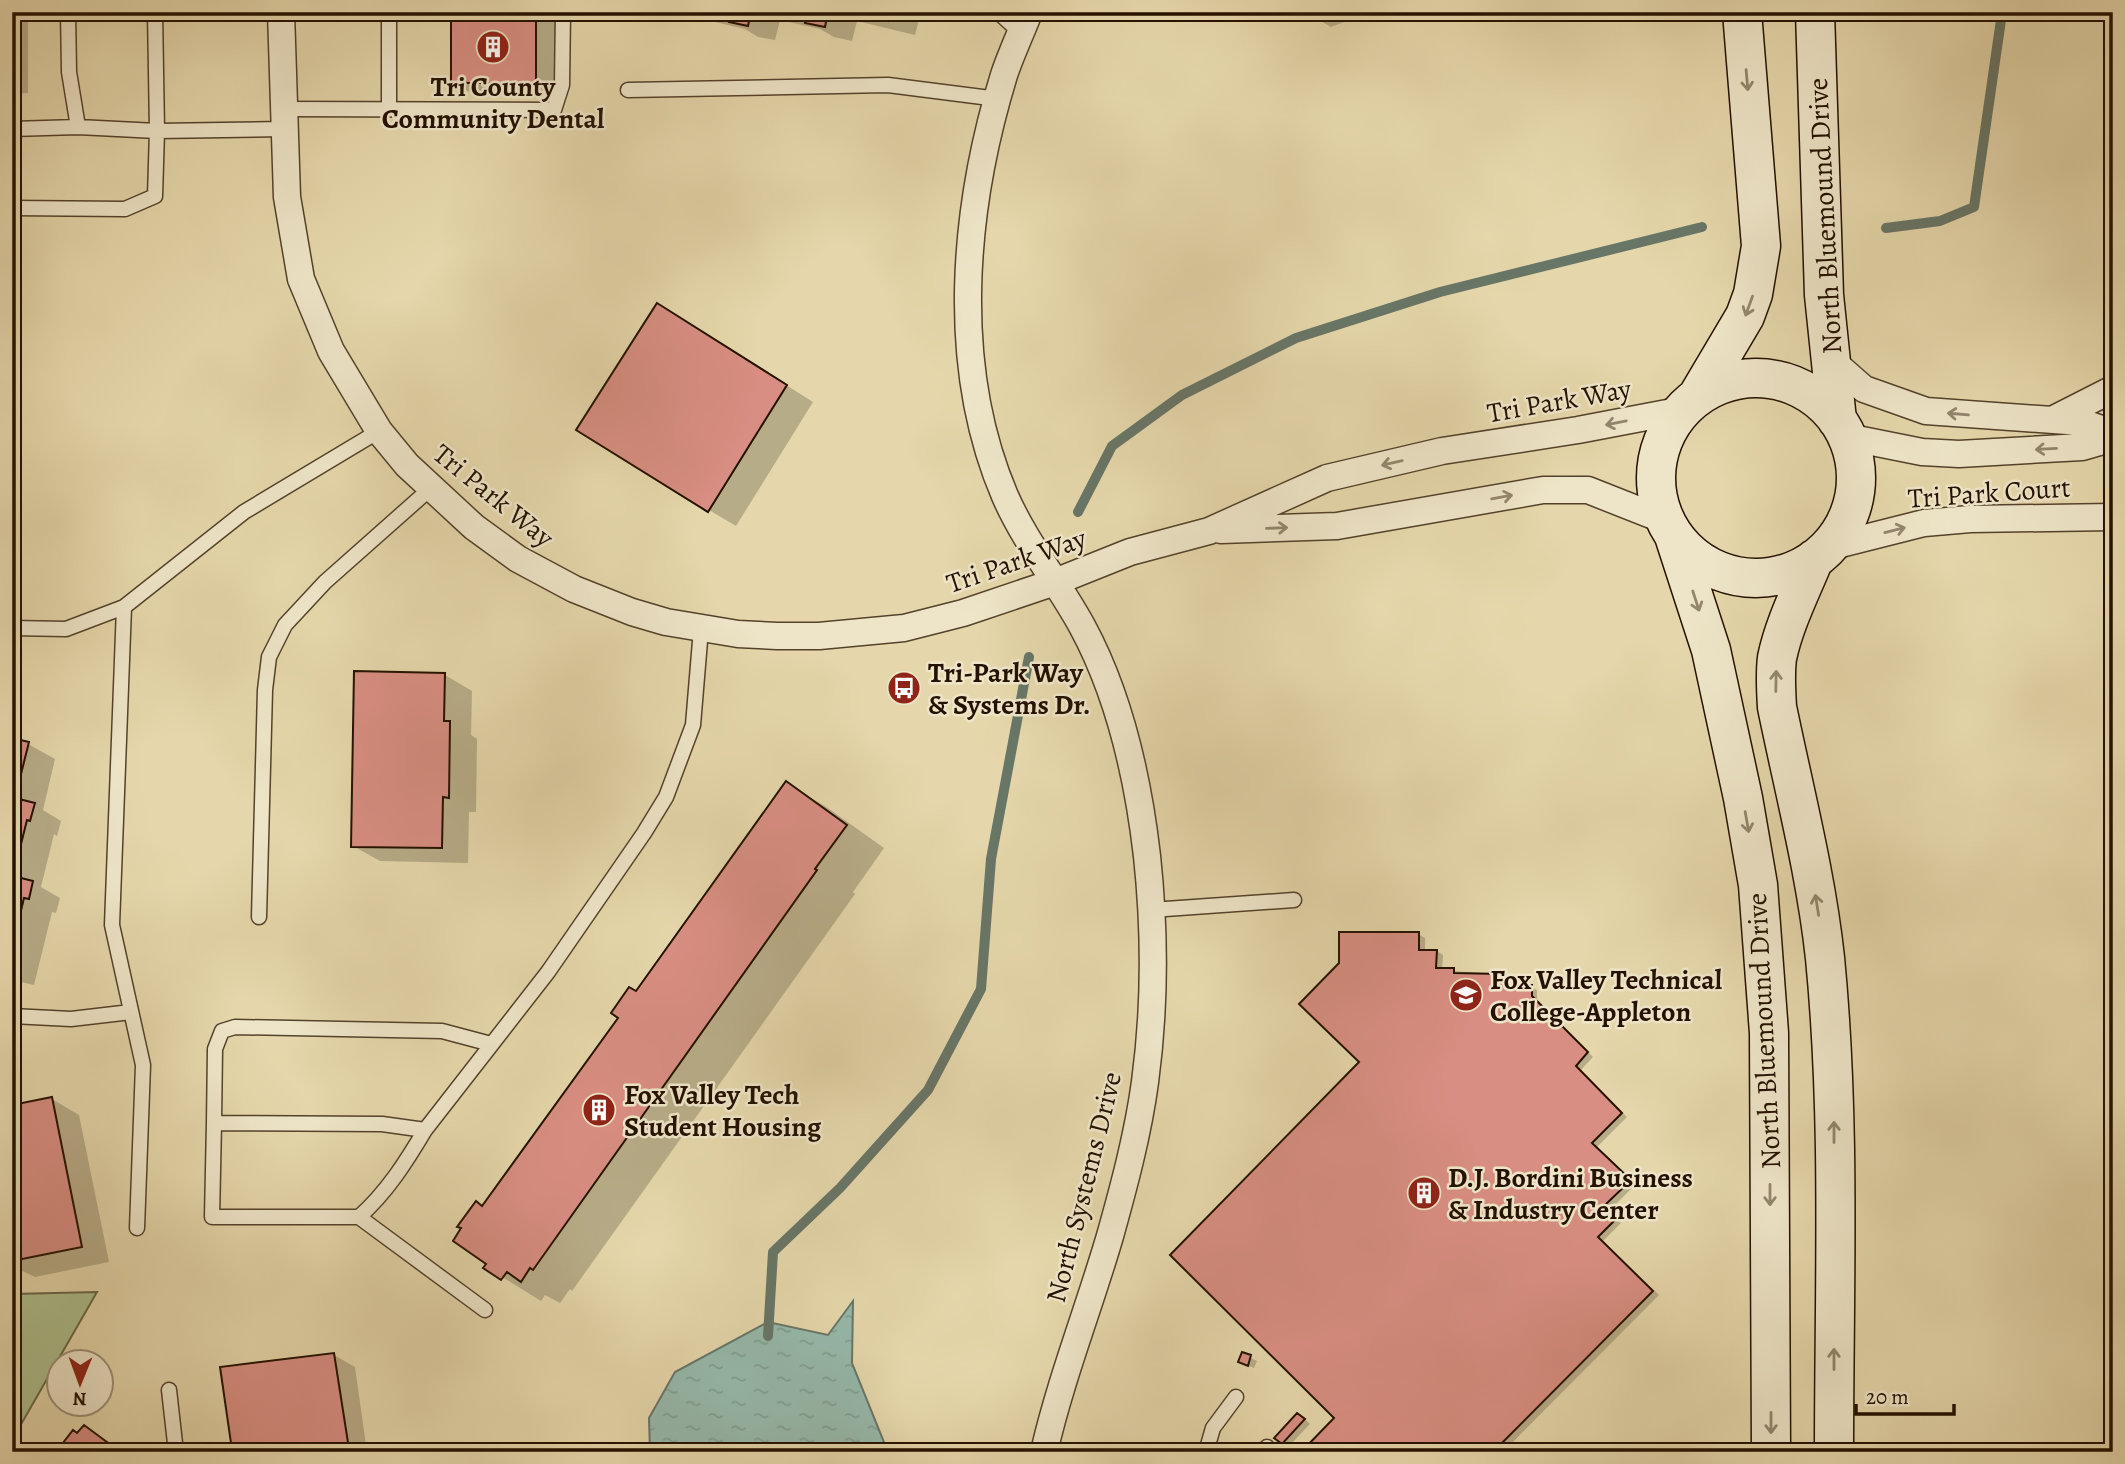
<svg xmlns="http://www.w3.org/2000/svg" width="2125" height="1464" font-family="Alegreya,serif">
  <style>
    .green { fill: #aebf8e; stroke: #696847; stroke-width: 2 }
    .water { fill: url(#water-ripples); stroke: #687667; stroke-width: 2 }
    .shadow { fill: #0003 }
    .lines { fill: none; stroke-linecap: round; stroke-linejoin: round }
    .stream { stroke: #687667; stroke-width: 10 }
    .building { fill: #d88e82; stroke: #241100; stroke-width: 2 }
    .lane-casing { stroke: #54422b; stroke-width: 17 }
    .street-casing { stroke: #54422b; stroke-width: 29 }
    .secondary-casing { stroke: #241100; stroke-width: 41 }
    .lane { stroke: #eee5c8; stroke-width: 14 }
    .street { stroke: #eee5c8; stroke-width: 26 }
    .secondary { stroke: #eee5c8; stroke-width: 38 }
    .oneway { stroke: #93866e }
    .labels { text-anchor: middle; stroke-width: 5; stroke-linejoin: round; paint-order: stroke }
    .poi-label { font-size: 28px; font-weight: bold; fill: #241100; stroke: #eee5c8; text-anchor: start }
    .street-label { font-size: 28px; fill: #241100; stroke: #eee5c8 }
  </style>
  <defs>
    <pattern id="water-ripples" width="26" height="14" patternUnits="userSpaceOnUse" patternTransform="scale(1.75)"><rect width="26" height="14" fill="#96b9ab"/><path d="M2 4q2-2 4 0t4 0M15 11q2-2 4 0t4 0" fill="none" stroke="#819e91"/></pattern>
  </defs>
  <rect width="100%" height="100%" fill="#e5d7ab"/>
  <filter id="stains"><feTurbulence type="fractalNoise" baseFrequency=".00286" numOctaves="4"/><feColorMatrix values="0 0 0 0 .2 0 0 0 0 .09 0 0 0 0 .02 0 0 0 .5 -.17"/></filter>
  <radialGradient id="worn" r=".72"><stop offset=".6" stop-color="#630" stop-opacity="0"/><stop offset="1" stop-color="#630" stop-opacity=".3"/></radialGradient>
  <!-- green -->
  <path class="green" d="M97,1292l-85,148v-146z"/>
  <!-- water -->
  <path class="water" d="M853,1301l-1,62 36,89h-238l-1,-34 26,-46 93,-50 60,13z"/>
  <!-- shadow -->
  <path class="shadow" d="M12,12h16v81l-13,1v13h-3z
    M453,12h103v81l-83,1 -20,-12z
    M682,12h239l-6,23 -58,-14 -5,20 -18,-4 -14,-8 -40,-9 -5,20 -17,-3 -13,-8 -56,-13z
    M1315,12h55l-39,15 -14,-8z
    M685,321l128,81 -77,124 -27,-16z
    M445,675l27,16 -1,44 6,4 -1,73h-7l-1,51 -88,-2 -27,-15z
    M12,740l16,4 27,15 -12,51 18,11 -4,15 -3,-2 -13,53 19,11 -4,15 -4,-1 -18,73 -22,-5z
    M786,784l39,22 59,42 -31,44 2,2 -283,397 -2,-2 -10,14 -15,-8 -4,6 -55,-34 2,-4 -5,-55z
    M1418,934l7,4v13h12l6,4 -1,15 60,5 6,4v9l23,-1 6,3v11l56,56 -12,13 46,47 -30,30 39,37 -28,28 13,11 -18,18 56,54 -156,157h-199l32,-34 25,-356z
    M52,1099l27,16 30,147 -74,15 -23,-11v-164l5,3z
    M1243,1354l14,7 -3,7 -8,-3z
    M334,1355l21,12 12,85h-140z
    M1304,1418l6,6 -21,22 -6,-3z
    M84,1427l27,16 12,9h-64z"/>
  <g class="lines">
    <!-- stream -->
    <path class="stream" d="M1886,228l54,-7 34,-14 27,-187 3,-8
      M1078,512l34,-66 70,-51 114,-57 144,-46 262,-65
      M768,1336l5,-84 67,-64 88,-98 53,-101 10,-130 38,-202"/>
  </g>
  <!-- building -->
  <path class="building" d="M451,12h85v71h-85z
    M707,12h44l-3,14 -19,-4 1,-5z
    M782,12h46l-3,15 -20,-4 1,-5z
    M851,12h39l-2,9z
    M1313,12h23l-20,8z
    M657,303l130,82 -79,127 -132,-82z
    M354,671l91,2 -1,48h6l-1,77 -6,-1 -1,51 -91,-1z
    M12,738l17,4 -14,56 20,5 -5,18 -3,-1 -14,56 20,5 -4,18 -5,-1 -12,50z
    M786,781l61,44 -32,44 2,1 -284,400 -3,-2 -9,14 -14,-10 -6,8 -18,-12 3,-4 -33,-23 8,-13 -4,-1 19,-26 6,5 136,-188 -7,-5 18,-26 7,4z
    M1339,932h80v18h18l-1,18h18v5l48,1 1,12 29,-1v11l56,56 -12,14 46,47 -30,30 39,37 -28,27 13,12 -18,18 55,54 -160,161h-192l33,-34 -164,-163 189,-193 -60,-58 40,-41z
    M52,1097l30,150 -70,14v-156z
    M1242,1352l9,3 -3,11 -10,-4z
    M334,1353l15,96 -24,3h-100l6,-9 -11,-76z
    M1297,1413l8,6 -23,25 -8,-6z
    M84,1425l35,26 -1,1h-62l17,-22 4,3z"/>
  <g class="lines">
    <defs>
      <path id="lane" d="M68,12l1,60 9,55 79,4 126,-2
        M998,12l23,21
        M628,90l260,-5 110,14
        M283,109l271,1 8,-25 1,-73
        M389,109v-97
        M12,129l66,-2
        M12,208l113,1 30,-13 2,-65 -2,-119
        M12,628l54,1 58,-22
        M1151,910l143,-10
        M259,917l6,-227 4,-33 16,-32 40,-43 106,-94
        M12,1016l59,3 60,-7
        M214,1123l1,-74 7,-18 13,-4 207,4 49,13
        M425,1130c-19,32 -38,62 -66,87h-147l2,-94 168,1 43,6 123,-158 96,-139 22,-36 27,-72 8,-96
        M359,1217l126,93
        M137,1228l6,-163 -31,-140 12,-318 120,-95 135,-81
        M169,1390l7,62
        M1206,1452l7,-24 23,-31
        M1262,1452l5,-5"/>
      <path id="street" d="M281,12l6,185 14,82 30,72 48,80 28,34 67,62 44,32 56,30 58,23 34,10 72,12 39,2h42l85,-8 59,-15 92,-31 75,-30 79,-21 118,-53 115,-27 136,-21 105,-20
        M1029,12c-8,21 -18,42 -25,63 -41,134 -55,290 1,421 20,46 53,86 77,130 38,70 56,152 65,230 8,75 8,152 -2,226 -7,52 -21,104 -35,154 -21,72 -49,142 -66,216
        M1830,359l34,30 62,22 155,11 32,11
        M2052,420l61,-31
        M1847,437l75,15 37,2 123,-7 31,-9
        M1221,530l116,-4 206,-36h45l76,30
        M1829,547l95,-24 46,-4 143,-2"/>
      <path id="secondary" d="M1815,12l9,283 13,125
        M1656 478a100 100 0 1 1 200 0a100 100 0 1 1-200 0Z
        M1697,397l48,-81 8,-22 8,-48 -19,-234
        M1674,536l37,114 32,148 15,87 11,148 2,419
        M1814,559c-13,32 -30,65 -37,99 -2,16 -1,33 0,49 17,83 39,167 48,251 16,163 9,330 9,494"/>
    </defs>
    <!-- lane casing -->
    <use href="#lane" class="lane-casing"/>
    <!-- street casing -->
    <use href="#street" class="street-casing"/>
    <!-- secondary casing -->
    <use href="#secondary" class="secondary-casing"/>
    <!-- lane -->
    <use href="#lane" class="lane"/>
    <!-- street -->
    <use href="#street" class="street"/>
    <!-- secondary -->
    <use href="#secondary" class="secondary"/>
  </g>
  <!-- one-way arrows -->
  <defs><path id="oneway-shaft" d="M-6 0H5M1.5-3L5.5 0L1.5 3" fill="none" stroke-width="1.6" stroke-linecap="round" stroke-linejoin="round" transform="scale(1.75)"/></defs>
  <g class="oneway">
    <use href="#oneway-shaft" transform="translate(1747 80) rotate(85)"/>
    <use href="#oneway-shaft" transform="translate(1749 306) rotate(110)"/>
    <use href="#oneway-shaft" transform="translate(1958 414) rotate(-175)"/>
    <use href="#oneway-shaft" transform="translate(1616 423) rotate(169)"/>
    <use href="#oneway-shaft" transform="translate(2046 449) rotate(177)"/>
    <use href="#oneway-shaft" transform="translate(1392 463) rotate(167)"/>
    <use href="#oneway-shaft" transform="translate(1502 497) rotate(-10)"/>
    <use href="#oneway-shaft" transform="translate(1277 528) rotate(-2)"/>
    <use href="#oneway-shaft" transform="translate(1895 530) rotate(-14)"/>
    <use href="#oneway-shaft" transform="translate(1696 601) rotate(72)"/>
    <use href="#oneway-shaft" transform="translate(1776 681) rotate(-89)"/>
    <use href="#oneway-shaft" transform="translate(1747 822) rotate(80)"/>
    <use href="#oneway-shaft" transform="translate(1817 905) rotate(-99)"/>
    <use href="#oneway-shaft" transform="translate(1834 1132) rotate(-90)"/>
    <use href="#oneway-shaft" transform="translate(1770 1195) rotate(90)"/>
    <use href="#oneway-shaft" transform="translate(1834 1359) rotate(-90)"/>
    <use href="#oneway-shaft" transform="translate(1771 1423) rotate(90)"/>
  </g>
  <!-- icons -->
  <defs>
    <symbol id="building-disc" viewBox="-11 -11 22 22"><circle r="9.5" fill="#8f2418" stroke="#eee5c8"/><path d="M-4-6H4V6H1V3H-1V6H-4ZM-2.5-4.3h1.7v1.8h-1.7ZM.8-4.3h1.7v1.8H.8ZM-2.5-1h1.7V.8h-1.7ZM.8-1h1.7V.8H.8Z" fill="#fff"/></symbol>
    <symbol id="bus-disc" viewBox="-11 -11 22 22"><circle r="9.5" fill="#8f2418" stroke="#eee5c8"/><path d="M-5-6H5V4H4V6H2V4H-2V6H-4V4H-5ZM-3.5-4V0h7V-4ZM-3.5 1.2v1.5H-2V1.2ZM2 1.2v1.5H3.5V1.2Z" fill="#fff"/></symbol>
    <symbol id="university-disc" viewBox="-11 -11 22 22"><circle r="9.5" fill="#8f2418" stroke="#eee5c8"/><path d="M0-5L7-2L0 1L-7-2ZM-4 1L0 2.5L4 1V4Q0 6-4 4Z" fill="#fff"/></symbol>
  </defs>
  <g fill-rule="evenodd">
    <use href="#building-disc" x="474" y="28" width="38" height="38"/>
    <use href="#bus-disc" x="885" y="669" width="38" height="38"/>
    <use href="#university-disc" x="1447" y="976" width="38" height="38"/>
    <use href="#building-disc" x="580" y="1091" width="38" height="38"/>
    <use href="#building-disc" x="1405" y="1174" width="38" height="38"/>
  </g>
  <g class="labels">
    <!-- poi labels -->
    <g class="poi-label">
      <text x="493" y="96" text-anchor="middle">Tri County<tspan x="493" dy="32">Community Dental</tspan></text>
      <text x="928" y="682">Tri-Park Way<tspan x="928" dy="32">&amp; Systems Dr.</tspan></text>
      <text x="1490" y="989">Fox Valley Technical<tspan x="1490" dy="32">College-Appleton</tspan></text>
      <text x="624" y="1104">Fox Valley Tech<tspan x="624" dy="32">Student Housing</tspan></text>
      <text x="1448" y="1187">D.J. Bordini Business<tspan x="1448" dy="32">&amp; Industry Center</tspan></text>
    </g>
    <!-- street labels -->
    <g class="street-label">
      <text transform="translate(1824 216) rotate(-93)" y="10">North Bluemound Drive</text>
      <text transform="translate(1559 400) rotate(-10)" y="10">Tri Park Way</text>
      <text transform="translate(1989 492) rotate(-4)" y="10">Tri Park Court</text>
      <text transform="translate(494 495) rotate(39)" y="10">Tri Park Way</text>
      <text transform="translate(1016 560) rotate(-19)" y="10">Tri Park Way</text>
      <text transform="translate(1763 1031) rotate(-93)" y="10">North Bluemound Drive</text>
      <text transform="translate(1083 1187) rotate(-76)" y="10">North Systems Drive</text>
    </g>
  </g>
  <!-- margin -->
  <rect width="2125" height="1464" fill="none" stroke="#e5d7ab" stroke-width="42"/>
  <rect x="14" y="14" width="2097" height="1436" fill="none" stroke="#241100" stroke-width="3.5"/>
  <rect x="21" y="21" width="2083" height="1422" fill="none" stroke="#241100" stroke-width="2"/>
  <!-- north arrow -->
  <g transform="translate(80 1383) rotate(181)"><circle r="33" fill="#eee5c8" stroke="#9d9078" stroke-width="2"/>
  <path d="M0-5L12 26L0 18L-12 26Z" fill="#8f2418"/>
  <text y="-10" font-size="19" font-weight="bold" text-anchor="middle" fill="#241100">N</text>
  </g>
  <!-- scale -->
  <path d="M1856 1404v10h98v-10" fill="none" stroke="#241100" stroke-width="3.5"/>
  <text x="1866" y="1404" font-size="21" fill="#241100" stroke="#eee5c8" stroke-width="5" paint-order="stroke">20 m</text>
  <rect width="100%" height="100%" filter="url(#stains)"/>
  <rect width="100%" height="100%" fill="url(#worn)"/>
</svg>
